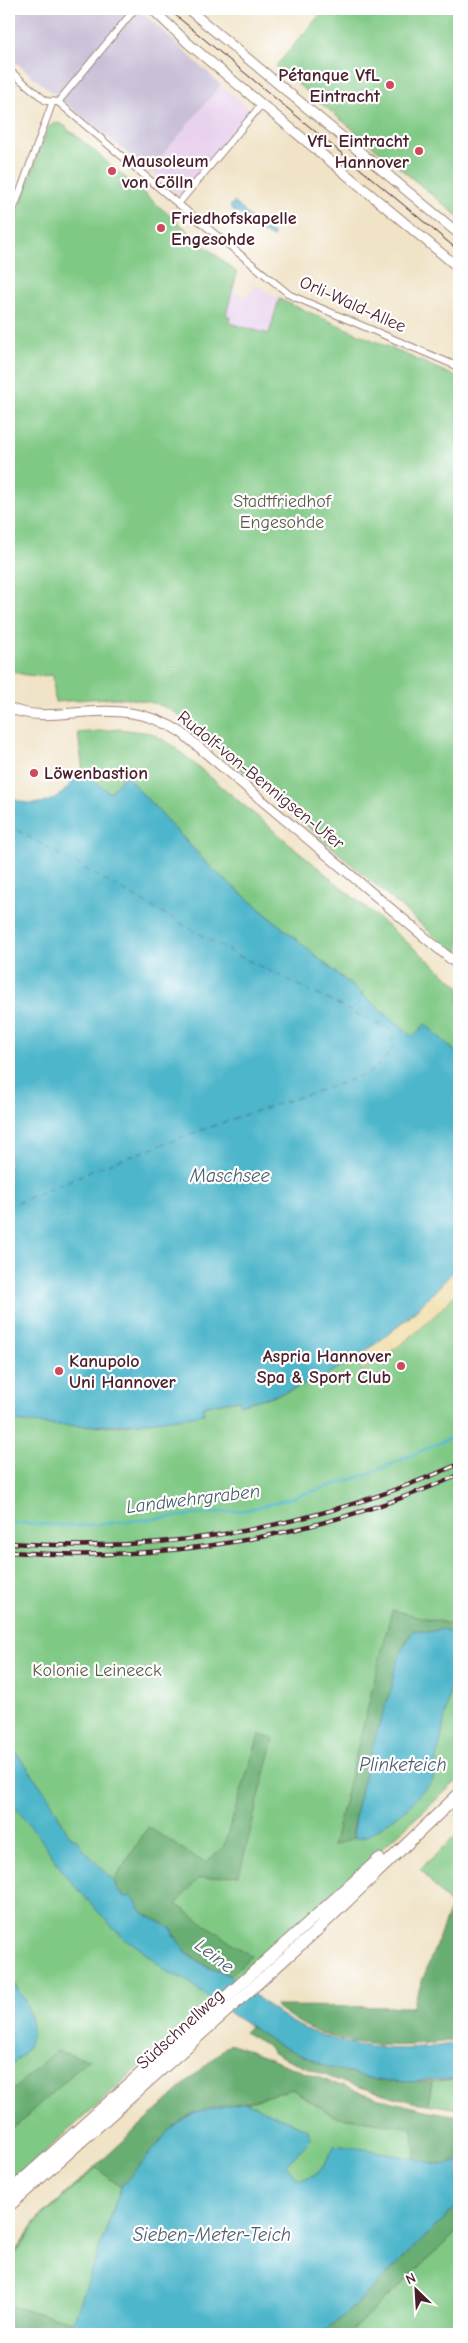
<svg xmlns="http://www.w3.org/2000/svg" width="468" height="2343" font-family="'Comic Neue',sans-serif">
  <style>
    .built { fill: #e9d2ed }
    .industrial { fill: #c9bfd7 }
    .green { fill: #80c985; stroke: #657458 }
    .forest { fill: #68ad72; stroke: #59664e }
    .sand { fill: #eeda9e; stroke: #9c7c64 }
    .water { fill: #4db6cb; stroke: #4c6a7b }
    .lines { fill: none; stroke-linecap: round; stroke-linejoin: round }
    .stream { stroke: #4db6cb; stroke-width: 2.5 }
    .ferry { stroke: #4b5b6b; stroke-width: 1; stroke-dasharray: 6 5; stroke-linecap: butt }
    .street-casing { stroke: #9d8178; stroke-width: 8 }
    .secondary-casing { stroke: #9d8178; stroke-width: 11 }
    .highway-casing { stroke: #9d8178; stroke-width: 13 }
    .street { stroke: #fff; stroke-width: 6 }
    .secondary { stroke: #fff; stroke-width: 9 }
    .highway { stroke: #fff; stroke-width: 11 }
    .tram { stroke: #4a1f2b; stroke-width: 1 }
    .rail-casing { stroke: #4a1f2b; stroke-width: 4.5 }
    .rail { stroke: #fff; stroke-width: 2.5; stroke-dasharray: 8; stroke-linecap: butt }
    .poi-dot { fill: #d1495b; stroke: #fff; stroke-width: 2 }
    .labels { text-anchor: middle; stroke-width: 4.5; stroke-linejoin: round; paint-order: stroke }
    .poi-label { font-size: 18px; font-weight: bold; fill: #4a1f2b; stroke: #fff; text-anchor: start }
    .street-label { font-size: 18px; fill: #4a1f2b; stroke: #fff }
    .park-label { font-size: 18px; fill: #5d5a4a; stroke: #fff }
    .water-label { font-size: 19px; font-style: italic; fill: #4b5b6b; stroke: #fff }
  </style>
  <rect width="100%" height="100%" fill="#fff"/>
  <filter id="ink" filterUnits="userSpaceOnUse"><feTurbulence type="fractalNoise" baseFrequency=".02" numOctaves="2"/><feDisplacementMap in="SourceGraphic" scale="10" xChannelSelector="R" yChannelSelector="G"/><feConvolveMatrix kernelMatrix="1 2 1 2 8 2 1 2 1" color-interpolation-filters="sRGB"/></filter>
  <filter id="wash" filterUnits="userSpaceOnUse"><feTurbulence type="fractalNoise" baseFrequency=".0096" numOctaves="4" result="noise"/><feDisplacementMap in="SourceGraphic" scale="20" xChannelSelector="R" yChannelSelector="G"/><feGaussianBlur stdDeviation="1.12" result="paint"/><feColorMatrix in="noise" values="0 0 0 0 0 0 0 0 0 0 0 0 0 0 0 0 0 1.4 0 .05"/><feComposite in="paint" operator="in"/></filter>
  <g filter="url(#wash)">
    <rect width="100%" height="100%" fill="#f0e3c6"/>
    <!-- built -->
    <path class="built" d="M221,85l32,26 -73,85 -31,-25z
      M256,285l23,14 -10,36 -40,-12 -3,-8 7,-25 13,7z"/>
    <!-- industrial -->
    <path class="industrial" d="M9,9h130l82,76 -72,86 -140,-114z"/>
    <!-- green -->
    <path class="green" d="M322,9h137v208l-183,-151 47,-55z
      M58,123l7,3 5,6h2l165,141 -11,42 4,2 -1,6 40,11 10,-35 180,79v579l-283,-244c-36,-22 -81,-14 -121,-11l-2,-27c-16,1 -30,2 -44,-6v-432l34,-97 2,-1c-1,-9 4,-15 13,-16z
      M119,729l32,4 21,12 287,241v69l-34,-30 -12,12 -201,-168 -87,-94 -15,18 -27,-21 -5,-39z
      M459,1265v514l-450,405v-119l14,-10 -6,-68 -8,-7v-560l47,5 61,1 87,-12 -1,-8 36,-6 1,5c19,-6 40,-10 59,-18 60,-23 117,-74 160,-122z
      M459,1833v82l-39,-46z
      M459,2078v31l-31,-5 4,-22z
      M292,2089l42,27 80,12 1,32 -44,-10 -42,5c-8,17 -12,22 -31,24l-12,-14 10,-11 12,-24 -62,-28z
      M96,2167l25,20 -47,134 -65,-15v-43l30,-44z
      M459,2230v104h-111z"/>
    <!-- forest -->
    <path class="forest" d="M392,1610l67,16 -1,23 -14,-19 -16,2 -14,-2 -7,9 -49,163 -6,28 2,8 -21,8z
      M259,1735l15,4 -35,136 -41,4 -22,25 75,52 -21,20c-24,-10 -48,-21 -58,-47l-29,-16 -11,-17 -7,1 -8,-7 -3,-9 34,-54 57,36 18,-15z
      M451,1906l8,9v124c-46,10 -104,10 -148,-10 -13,-6 -25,-15 -36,-23l137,1z
      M250,2026c56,37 115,57 182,56l-4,22 -16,-2 -73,-21 -66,-28 -8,-9 -21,-12z
      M230,2043c76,30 148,61 229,73v45l-15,4 -29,-5 -2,-32 -79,-12 -42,-27 -46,13 -51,10 -22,14 -52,61 -25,-19 -57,51 -30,44v-4l29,-40z
      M55,2051l34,8 -80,73v-38z
      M459,2204v26l-111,104h-28l25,-19z
      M9,2306l65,15 -16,13h-49z"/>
    <!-- sand -->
    <path class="sand" d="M459,1265v25c-29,32 -58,58 -97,80l-6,-12 54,-41z"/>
    <!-- water -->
    <path class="water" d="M234,202l26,24 2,-1 12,10 -1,3 -23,-12 -7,-10 -11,-6 -2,-4z
      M83,772l27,21 15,-18 87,94 201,168 12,-13 34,31v210c-45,51 -96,97 -160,122 -19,8 -40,12 -59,18l-1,-5 -36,6 1,8c-65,11 -130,17 -195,6v-623c19,10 42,9 57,-8 6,-6 9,-14 17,-17z
      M444,1629l12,9 2,11 -25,131 -26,28 -19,14 -22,15 -12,1c-5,-21 29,-127 38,-151 -2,-13 14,-47 22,-57l14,2z
      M9,1743l41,56 20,38 7,2 7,11 30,31 3,9 8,7 7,-1 11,17 29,16c5,15 20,31 35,38 8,4 17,5 24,10 26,18 50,43 79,54 46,19 101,23 149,11v36l-50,4 -33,-2 -48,-13 -49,-22 -59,-38 -37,-29 -13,-4 -32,-27 -15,-9 -21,-22 -37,-41 -25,-37 -31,-38z
      M9,1980c19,17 34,55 12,76 -3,4 -8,6 -12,9z
      M246,2102l62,28 3,9 -25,26 12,14c25,-2 26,-15 37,-34l36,5 72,15 16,-4v43l-114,111 -25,19h-262l16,-13 47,-134 52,-61 22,-14z"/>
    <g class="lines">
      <!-- stream -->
      <path class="stream" d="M9,1523l70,3 167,-16 28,-7 95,-29 90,-40"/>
      <!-- ferry -->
      <path class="ferry" d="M9,823l13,10 213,121 155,76 5,15 -11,15 -12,11 -21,9 -116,38 -132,48 -94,40"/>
    </g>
  </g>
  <g filter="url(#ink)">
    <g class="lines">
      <defs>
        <path id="street" d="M9,70l37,31 12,1 77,-93
          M58,102l113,96 119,97 169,72
          M178,204l84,-100
          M9,222l44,-121"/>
        <path id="secondary" d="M152,9l37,35 270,224
          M188,9l271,225
          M9,708c21,9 42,7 65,5 40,-4 74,-3 108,20l277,233"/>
        <path id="highway" d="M9,2192l370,-333
          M9,2206l307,-275 143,-137"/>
      </defs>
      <!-- street casing -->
      <use href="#street" class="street-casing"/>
      <!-- secondary casing -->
      <use href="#secondary" class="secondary-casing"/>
      <!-- highway casing -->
      <use href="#highway" class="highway-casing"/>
      <!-- street -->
      <use href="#street" class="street"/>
      <!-- secondary -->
      <use href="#secondary" class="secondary"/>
      <!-- highway -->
      <use href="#highway" class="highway"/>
      <!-- tram -->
      <path class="tram" d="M168,9l291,242"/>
      <defs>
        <path id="rail" d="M9,1543c158,11 305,-15 450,-79
          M9,1552c156,11 307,-15 450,-77"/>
      </defs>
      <!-- rail casing -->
      <use href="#rail" class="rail-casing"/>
      <!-- rail -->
      <use href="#rail" class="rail"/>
    </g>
  </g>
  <!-- markers -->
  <g class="poi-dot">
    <circle cx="390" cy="85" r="5"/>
    <circle cx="419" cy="151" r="5"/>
    <circle cx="112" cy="171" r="5"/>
    <circle cx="161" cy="228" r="5"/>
    <circle cx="34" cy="773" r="5"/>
    <circle cx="401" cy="1366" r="5"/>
    <circle cx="59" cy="1371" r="5"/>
  </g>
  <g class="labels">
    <!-- poi labels -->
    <g class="poi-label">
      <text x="380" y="81" text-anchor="end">Pétanque VfL<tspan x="380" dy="21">Eintracht</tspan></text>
      <text x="409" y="147" text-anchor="end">VfL Eintracht<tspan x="409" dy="21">Hannover</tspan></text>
      <text x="122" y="167">Mausoleum<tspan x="122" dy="21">von Cölln</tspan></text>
      <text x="171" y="224">Friedhofskapelle<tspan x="171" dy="21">Engesohde</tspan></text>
      <text x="44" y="779">Löwenbastion</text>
      <text x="391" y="1362" text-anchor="end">Aspria Hannover<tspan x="391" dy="21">Spa &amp; Sport Club</tspan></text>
      <text x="69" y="1367">Kanupolo<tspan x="69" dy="21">Uni Hannover</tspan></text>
    </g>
    <!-- street labels -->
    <g class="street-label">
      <text transform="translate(353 304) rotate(24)" y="6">Orli-Wald-Allee</text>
      <text transform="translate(261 780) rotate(39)" y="6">Rudolf-von-Bennigsen-Ufer</text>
      <text transform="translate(180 2029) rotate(-42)" y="6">Südschnellweg</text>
    </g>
    <!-- park labels -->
    <g class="park-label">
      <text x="282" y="507">Stadtfriedhof<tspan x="282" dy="21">Engesohde</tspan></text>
      <text x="97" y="1676">Kolonie Leineeck</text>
    </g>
    <!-- water labels -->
    <g class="water-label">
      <text x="230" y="1182">Maschsee</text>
      <text transform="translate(193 1498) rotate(-7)" y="7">Landwehrgraben</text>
      <text x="403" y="1771">Plinketeich</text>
      <text transform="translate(215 1955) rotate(37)" y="7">Leine</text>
      <text x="212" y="2241">Sieben-Meter-Teich</text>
    </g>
  </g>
  <!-- margin -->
  <rect width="468" height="2343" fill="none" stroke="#fff" stroke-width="30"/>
  <!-- north arrow -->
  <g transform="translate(416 2290) rotate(335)" stroke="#ffffff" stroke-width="4" paint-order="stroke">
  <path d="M0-4L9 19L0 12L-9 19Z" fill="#4a1f2b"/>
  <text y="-8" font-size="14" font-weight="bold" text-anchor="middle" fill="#4a1f2b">N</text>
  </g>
</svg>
